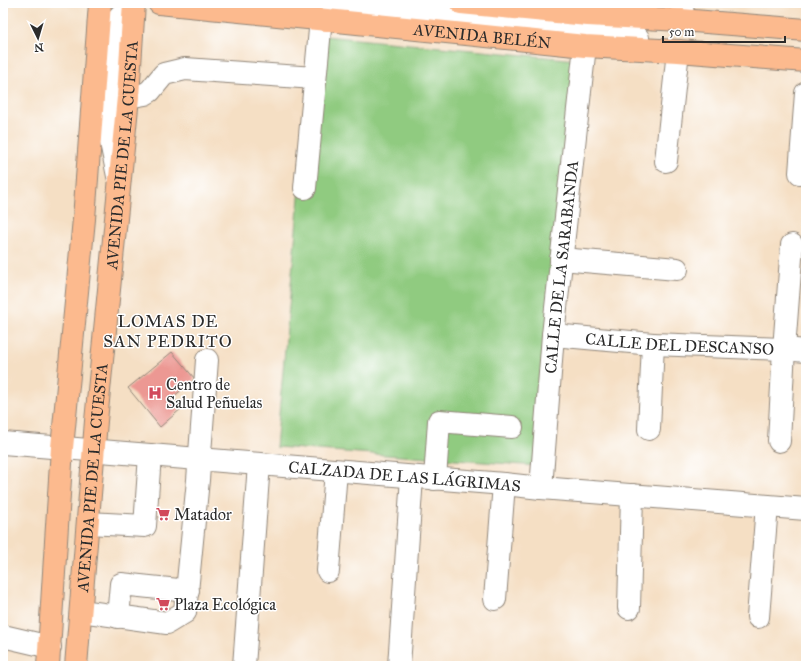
<svg xmlns="http://www.w3.org/2000/svg" width="809" height="669" font-family="'IM FELL Great Primer',serif">
  <style>
    .green { fill: #90cb80; stroke: #5e7b56 }
    .building { fill: #ec9893 }
    .lines { fill: none; stroke-linecap: round; stroke-linejoin: round }
    .minor-casing { stroke: #908578; stroke-width: 24 }
    .major-casing { stroke: #908578; stroke-width: 24 }
    .minor { stroke: #fff; stroke-width: 22 }
    .major { stroke: #fcba8e; stroke-width: 22 }
    .labels { text-anchor: middle; stroke-width: 3; stroke-linejoin: round; paint-order: stroke }
    .street-label { font-size: 16px; fill: #2b2b2b; stroke: #fff }
    .poi-label { font-size: 16px; fill: #2b2b2b; stroke: #fff; text-anchor: start }
    .neighbourhood-label { font-size: 17px; letter-spacing: 1px; fill: #2b2b2b; stroke: #fff }
  </style>
  <rect width="100%" height="100%" fill="#fff"/>
  <filter id="ink" filterUnits="userSpaceOnUse"><feTurbulence type="fractalNoise" baseFrequency=".025" numOctaves="2"/><feDisplacementMap in="SourceGraphic" scale="8" xChannelSelector="R" yChannelSelector="G"/><feConvolveMatrix kernelMatrix="1 2 1 2 8 2 1 2 1" color-interpolation-filters="sRGB"/></filter>
  <filter id="wash" filterUnits="userSpaceOnUse"><feTurbulence type="fractalNoise" baseFrequency=".012" numOctaves="4" result="noise"/><feDisplacementMap in="SourceGraphic" scale="16" xChannelSelector="R" yChannelSelector="G"/><feGaussianBlur stdDeviation="0.9" result="paint"/><feColorMatrix in="noise" values="0 0 0 0 0 0 0 0 0 0 0 0 0 0 0 0 0 1.4 0 .05"/><feComposite in="paint" operator="in"/></filter>
  <g filter="url(#wash)">
    <rect width="100%" height="100%" fill="#f5dfc4"/>
    <!-- green -->
    <path class="green" d="M314,35l263,25 -39,406 -262,-19z"/>
    <g id="blocks">
      <!-- building -->
      <path class="building" d="M172,352l23,27 -22,18 9,11 -22,19 -32,-39z"/>
    </g>
  </g>
  <g filter="url(#ink)">
    <use href="#blocks" fill-opacity="0" stroke="#908578" stroke-width="1"/>
    <g class="lines">
      <defs>
        <g id="minor">
          <path d="M287,3l29,6 18,2"/>
          <path d="M345,3l86,8 36,7 90,7"/>
          <path d="M681,20l2,-17"/>
          <path d="M541,31l97,7"/>
          <path d="M128,97l17,-3 5,-3 14,-17 21,-5 130,9"/>
          <path d="M666,161l12,-110"/>
          <path d="M800,173l6,-80"/>
          <path d="M118,176l-11,-53 5,-98 20,-22"/>
          <path d="M305,188l16,-169"/>
          <path d="M561,259l116,10"/>
          <path id="s1" d="M553,335l100,9 131,5 22,2"/>
          <path d="M649,429l4,-85"/>
          <path d="M779,441l5,-92 8,-104"/>
          <path id="s2" d="M3,443l501,41 37,4 265,21"/>
          <path d="M435,479l4,-58 73,6"/>
          <path id="s3" d="M541,488l12,-153 32,-289"/>
          <path d="M88,523l57,3 5,-71"/>
          <path d="M328,571l8,-100"/>
          <path d="M495,599l9,-115"/>
          <path d="M629,608l3,-113"/>
          <path d="M81,611l86,12 18,-11 13,-132 9,-120"/>
          <path d="M118,617l3,-33 67,7"/>
          <path d="M758,617l9,-111"/>
          <path d="M3,636l47,11"/>
          <path d="M244,666l15,-202"/>
          <path d="M399,666l13,-189"/>
        </g>
        <g id="major">
          <path id="s4" d="M159,3l426,43 93,5 128,10"/>
          <path d="M461,3l127,12 93,5 125,10"/>
          <path d="M48,666l14,-218 22,-229 16,-216"/>
          <path id="s5" d="M76,666l20,-245 32,-324 6,-94"/>
        </g>
      </defs>
      <!-- minor casing -->
      <use href="#minor" class="minor-casing"/>
      <!-- major casing -->
      <use href="#major" class="major-casing"/>
      <!-- minor -->
      <use href="#minor" class="minor"/>
      <!-- major -->
      <use href="#major" class="major"/>
    </g>
  </g>
  <!-- icons -->
  <defs>
    <symbol id="hospital-bare" viewBox="-9 -9 18 18"><path d="M-5-5h3v3.5h4V-5h3V5h-3V1.5h-4V5h-3Z" fill="#d1495b" stroke="#fff" stroke-width="2.5" paint-order="stroke"/></symbol>
    <symbol id="supermarket-bare" viewBox="-9 -9 18 18"><path d="M-6-5.5h2.5l.6 2H6L4.5 2H-2.5L-4.4-4H-6ZM-1.5 3.2a1.3 1.3 0 1 0 .1 0ZM3 3.2a1.3 1.3 0 1 0 .1 0Z" fill="#d1495b" stroke="#fff" stroke-width="2.5" paint-order="stroke"/></symbol>
  </defs>
  <g fill-rule="evenodd">
    <use href="#hospital-bare" x="145" y="383" width="20" height="20"/>
    <use href="#supermarket-bare" x="153" y="504" width="20" height="20"/>
    <use href="#supermarket-bare" x="153" y="594" width="20" height="20"/>
  </g>
  <g class="labels">
    <!-- street labels -->
    <g class="street-label">
      <text dy="6" stroke="none"><textPath href="#s4" startOffset="325">AVENIDA BELÉN</textPath></text>
      <text dy="6" stroke="none"><textPath href="#s5" startOffset="513">AVENIDA PIE DE LA CUESTA</textPath></text>
      <text dy="6" stroke="none"><textPath href="#s3" startOffset="222">CALLE DE LA SARABANDA</textPath></text>
      <text dy="6" stroke="none"><textPath href="#s1" startOffset="127">CALLE DEL DESCANSO</textPath></text>
      <text dy="6" stroke="none"><textPath href="#s2" startOffset="403">CALZADA DE LAS LÁGRIMAS</textPath></text>
      <text dy="6" stroke="none"><textPath href="#s5" startOffset="189">AVENIDA PIE DE LA CUESTA</textPath></text>
    </g>
    <!-- poi labels -->
    <g class="poi-label">
      <text x="166" y="390">Centro de<tspan x="166" dy="18">Salud Peñuelas</tspan></text>
      <text x="174" y="520">Matador</text>
      <text x="174" y="610">Plaza Ecológica</text>
    </g>
    <!-- neighbourhood labels -->
    <g class="neighbourhood-label">
      <text x="168" y="327">LOMAS DE<tspan x="168" dy="20">SAN PEDRITO</tspan></text>
    </g>
  </g>
  <!-- margin -->
  <rect width="809" height="669" fill="none" stroke="#fff" stroke-width="16"/>
  <!-- north arrow -->
  <g transform="translate(38 38) rotate(175)" stroke="#ffffff" stroke-width="3" paint-order="stroke">
  <path d="M0-3L7 15L0 10L-7 15Z" fill="#2b2b2b"/>
  <text y="-6" font-size="11" font-weight="bold" text-anchor="middle" fill="#2b2b2b">N</text>
  </g>
  <!-- scale -->
  <path d="M663 36v6h122v-6" fill="none" stroke="#2b2b2b" stroke-width="2"/>
  <text x="669" y="36" font-size="12" fill="#2b2b2b" stroke="#ffffff" stroke-width="3" paint-order="stroke">50 m</text>
</svg>
